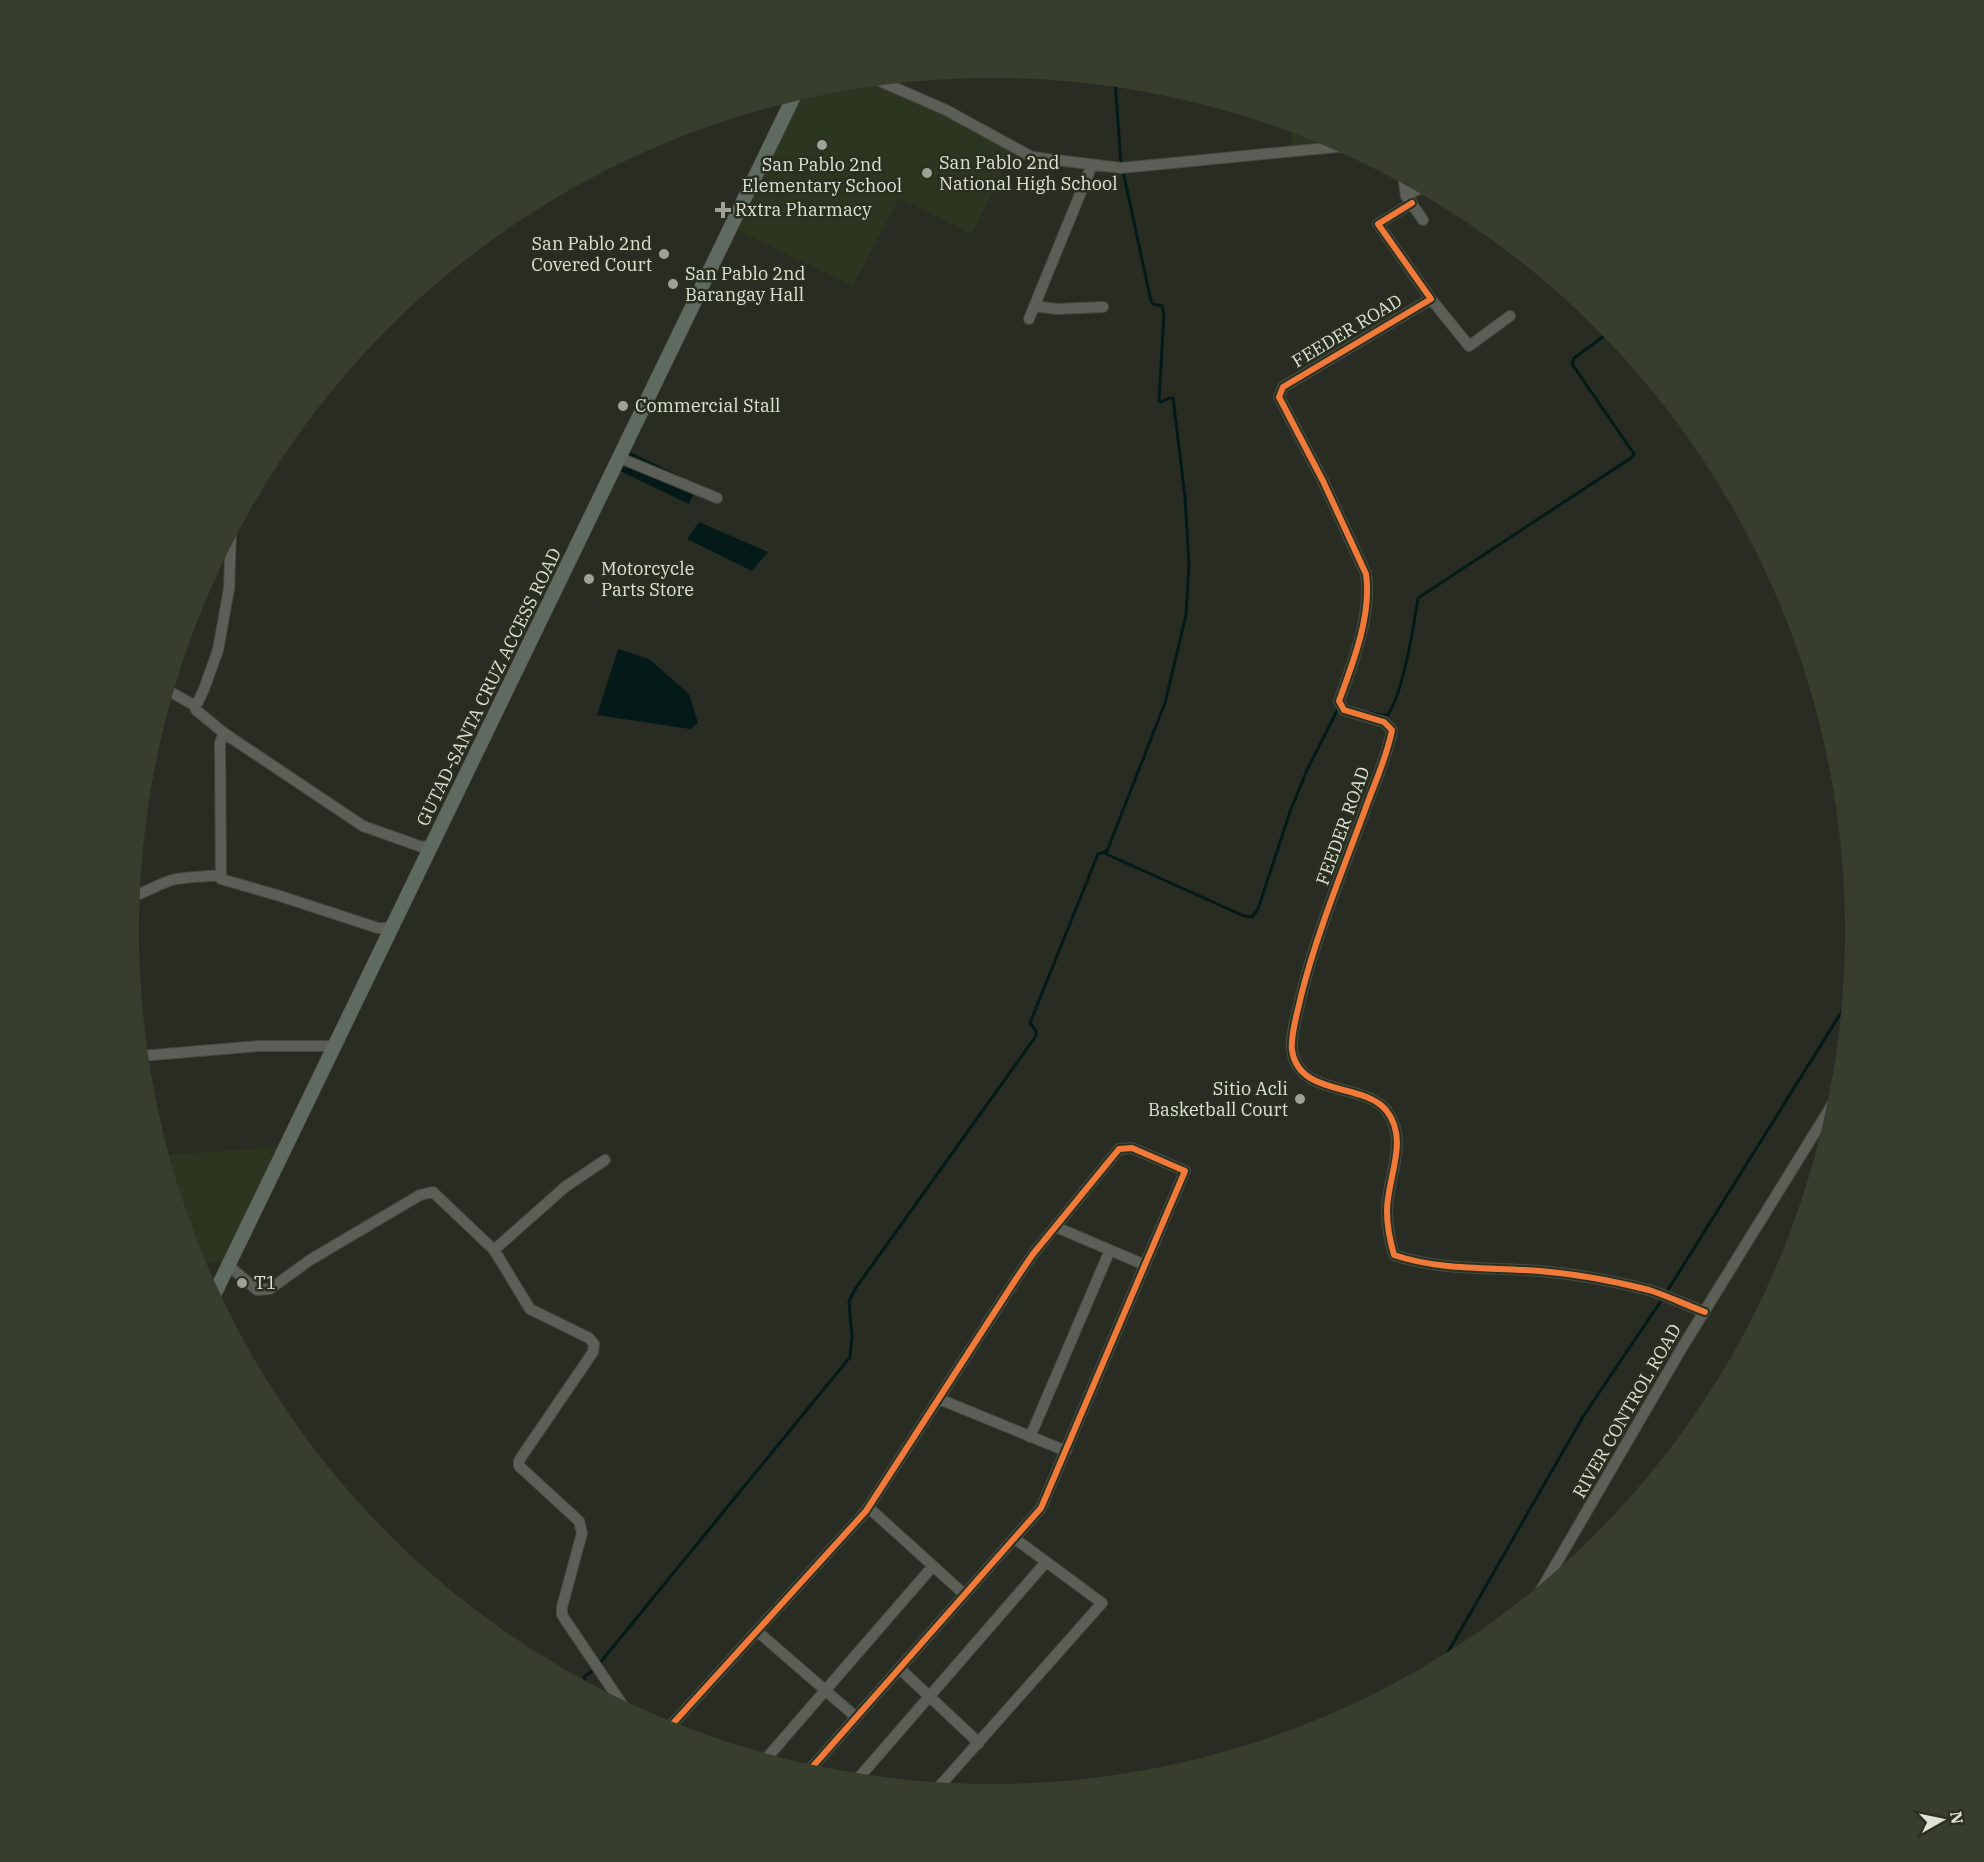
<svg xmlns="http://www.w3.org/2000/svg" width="1984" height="1862" font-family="'IBM Plex Serif',serif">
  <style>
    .built { fill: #2c3520 }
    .water { fill: #041a18 }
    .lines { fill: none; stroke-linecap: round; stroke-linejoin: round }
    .stream { stroke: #041a18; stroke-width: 3 }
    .minor-casing { stroke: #464941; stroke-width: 12 }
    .major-casing { stroke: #464941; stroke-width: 15 }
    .minor { stroke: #5c5f58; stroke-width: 10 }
    .major { stroke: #5f6a60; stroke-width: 14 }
    .cycleway-casing { stroke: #29301f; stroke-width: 10 }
    .cycleway { stroke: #f17a3a; stroke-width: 6 }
    .poi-dot { fill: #9ea297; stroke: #29301f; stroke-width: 2 }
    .labels { text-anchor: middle; stroke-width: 5; stroke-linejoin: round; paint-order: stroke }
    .poi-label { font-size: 18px; fill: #dde1d6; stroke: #29301f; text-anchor: start }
    .street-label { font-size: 18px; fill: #dde1d6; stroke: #29301f }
  </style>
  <rect width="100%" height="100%" fill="#282c23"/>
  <!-- built -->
  <path class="built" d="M872,79l142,69 -42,86 -73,-36 -46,88 -116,-56 68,-140 19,-6z
    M1289,123l25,8 1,17 -22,1z
    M280,1147l-56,113 -28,4 -34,-109z"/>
  <!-- water -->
  <path class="water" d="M630,452l68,33 -9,19 -69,-33z
    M699,522l69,30 -16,19 -65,-32z
    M618,649l31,10 40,35 9,29 -8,6 -93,-14z"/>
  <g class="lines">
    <!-- stream -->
    <path class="stream" d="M1115,80l6,85
      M1368,712l13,3h7c16,-27 25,-85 30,-117l213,-140 3,-4 -62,-90 2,-6 37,-27
      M1104,853l140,63 8,1 6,-8 33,-100 16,-39 32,-63
      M1666,1293l183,-293
      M599,1664l251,-307 2,-20 -3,-35 6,-13 181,-253v-5l-6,-8 68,-169 9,-3 58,-148 21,-88 3,-50 -4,-68 -12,-99h-4l-8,4 -2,-1 5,-87 -2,-8 -9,-2 -2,-3 -28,-130
      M1440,1666l144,-251 77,-114
      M587,1689l-3,-12 11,-8"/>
    <defs>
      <path id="minor" d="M875,79l71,31 86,47 89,11 226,-22
        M1403,176l3,20 17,24
        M1406,196l16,-9
        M1412,203l-34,21 53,75 -148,88 -4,10 44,84 43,93c6,40 -13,89 -27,127l5,9 40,12 8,8c-5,27 -17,52 -26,77 -23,63 -49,125 -65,189 -3,15 -11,40 -9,54 7,47 70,32 94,60 24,30 1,67 1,101 0,15 3,30 7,44 47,16 97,12 146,16 36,3 74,10 109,19 19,6 37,15 56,22
        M1431,299l38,47 41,-30
        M1034,306l23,3 46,-2
        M1029,319l63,-154
        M620,458l97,40
        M167,690l27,15 2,5 28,23 139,93 59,21 12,-3
        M194,705l4,-3 6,-13 14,-39 11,-61 2,-56
        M224,733l-4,10 1,136 59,17 98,32h15
        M132,896c14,-3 26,-12 40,-16 15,-4 33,-3 48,-5
        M141,1056l118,-10h77
        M1056,1227l89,38
        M494,1250l71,-63 40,-27
        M229,1266l28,24 13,-1 40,-29 110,-65 13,-3 61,58 36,59 59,29 5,6 -1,8 -71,104 -3,5v5l60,55 3,12 -20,74v8l64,95
        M939,1399l127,52
        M1030,1437l80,-187
        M868,1507l96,87
        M1538,1595l145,-249 157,-254
        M757,1631l99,86
        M899,1668l80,75
        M667,1730l199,-219 150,-232 17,-25 86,-105 13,-1 53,23 -144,337 -234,265
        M765,1760l168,-194
        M856,1781l190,-219
        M937,1789l165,-186 -88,-65"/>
      <path id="major" d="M213,1297l583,-1205"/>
    </defs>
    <!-- minor casing -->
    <use href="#minor" class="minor-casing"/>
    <!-- major casing -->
    <use href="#major" class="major-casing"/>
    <!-- minor -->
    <use href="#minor" class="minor"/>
    <!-- major -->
    <use href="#major" class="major"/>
    <defs>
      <path id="cycleway" d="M1412,203l-34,21 53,75 -148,88 -4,10 44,84 43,93c6,40 -13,89 -27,127l5,9 40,12 8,8c-5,27 -17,52 -26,77 -23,63 -49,125 -65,189 -3,15 -11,40 -9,54 7,47 70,32 94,60 24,30 1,67 1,101 0,15 3,30 7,44 47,16 97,12 146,16 36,3 74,10 109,19 19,6 37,15 56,22
        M667,1730l199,-219 150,-232 17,-25 86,-105 13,-1 53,23 -144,337 -234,265"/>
    </defs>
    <!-- cycleway casing -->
    <use href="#cycleway" class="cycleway-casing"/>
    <!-- cycleway -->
    <use href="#cycleway" class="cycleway"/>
  </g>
  <!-- markers -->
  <g class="poi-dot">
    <circle cx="822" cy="145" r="6"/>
    <circle cx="927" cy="173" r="6"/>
    <path d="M720 201h6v6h6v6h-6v6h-6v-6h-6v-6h6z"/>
    <circle cx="664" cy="254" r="6"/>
    <circle cx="673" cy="284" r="6"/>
    <circle cx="623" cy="406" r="6"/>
    <circle cx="589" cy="579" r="6"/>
    <circle cx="1300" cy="1099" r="6"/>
    <circle cx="242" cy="1283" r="6"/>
  </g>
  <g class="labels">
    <!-- poi labels -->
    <g class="poi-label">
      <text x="939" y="169">San Pablo 2nd<tspan x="939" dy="21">National High School</tspan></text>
      <text x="822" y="171" text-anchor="middle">San Pablo 2nd<tspan x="822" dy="21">Elementary School</tspan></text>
      <text x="735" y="216">Rxtra Pharmacy</text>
      <text x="652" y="250" text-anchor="end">San Pablo 2nd<tspan x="652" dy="21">Covered Court</tspan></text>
      <text x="685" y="280">San Pablo 2nd<tspan x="685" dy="21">Barangay Hall</tspan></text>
      <text x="635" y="412">Commercial Stall</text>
      <text x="601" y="575">Motorcycle<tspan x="601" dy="21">Parts Store</tspan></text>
      <text x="1288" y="1095" text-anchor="end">Sitio Acli<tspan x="1288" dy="21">Basketball Court</tspan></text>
      <text x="254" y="1289">T1</text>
    </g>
    <!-- street labels -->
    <g class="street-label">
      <text transform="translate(1347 331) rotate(-31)" y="6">FEEDER ROAD</text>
      <text transform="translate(489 687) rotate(-64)" y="6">GUTAD-SANTA CRUZ ACCESS ROAD</text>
      <text transform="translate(1343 826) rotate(-70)" y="6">FEEDER ROAD</text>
      <text transform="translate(1627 1411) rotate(-60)" y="6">RIVER CONTROL ROAD</text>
    </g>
  </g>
  <!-- crop -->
  <path d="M0 0H1984V1862H0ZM139 931a853 853 0 1 1 1706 0a853 853 0 1 1-1706 0Z" fill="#373e2e" fill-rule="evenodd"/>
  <!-- north arrow -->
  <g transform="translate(1942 1820) rotate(81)" stroke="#29301f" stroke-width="4.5" paint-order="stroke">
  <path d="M0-4.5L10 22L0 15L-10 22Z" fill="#dde1d6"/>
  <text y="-9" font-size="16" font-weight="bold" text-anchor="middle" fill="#dde1d6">N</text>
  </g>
</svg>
